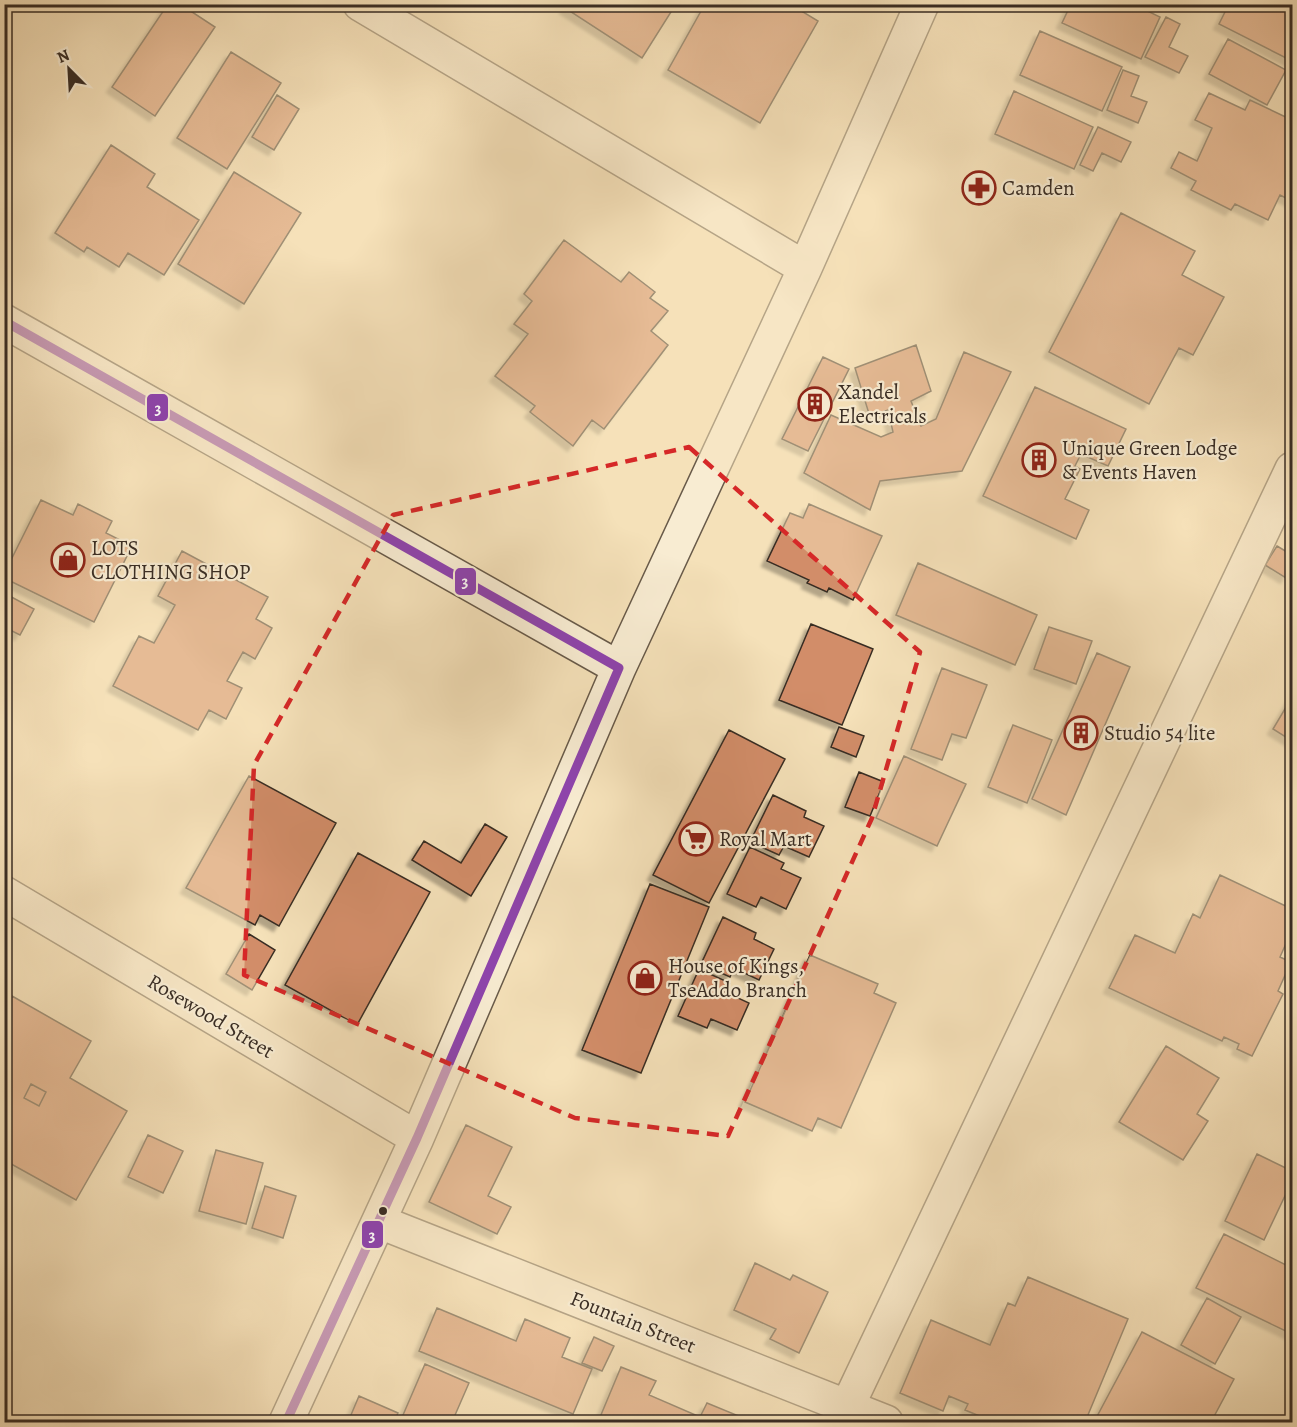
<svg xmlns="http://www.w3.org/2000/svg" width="1297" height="1427" font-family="Alegreya,serif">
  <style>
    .building { fill: #d28d69; stroke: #392d24; stroke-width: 1.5; fill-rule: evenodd; filter: url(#shadow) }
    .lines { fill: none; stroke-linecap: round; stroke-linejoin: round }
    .minor-casing { stroke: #685a49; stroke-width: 36 }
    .minor { stroke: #f8ecd2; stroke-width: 33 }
    .bus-1-casing { stroke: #f8ecd2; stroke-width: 14 }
    .bus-1 { stroke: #8e44ad; stroke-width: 9 }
    .marked { fill: none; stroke: #d62828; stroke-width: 4.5; stroke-dasharray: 12 8; stroke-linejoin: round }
    .bus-dot { fill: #392d24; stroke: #f8ecd2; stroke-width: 2 }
    .labels { text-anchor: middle; stroke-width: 4.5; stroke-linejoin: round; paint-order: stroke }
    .poi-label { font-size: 21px; fill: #392d24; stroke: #f8ecd2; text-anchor: start }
    .street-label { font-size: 21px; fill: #392d24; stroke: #f8ecd2 }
    .line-badge { stroke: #f8ecd2; stroke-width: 2 }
    .badge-label { font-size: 16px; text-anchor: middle; font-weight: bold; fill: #fff }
  </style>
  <defs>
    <filter id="shadow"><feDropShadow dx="-5.5" dy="5.5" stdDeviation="1.5" flood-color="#0004"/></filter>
  </defs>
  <rect width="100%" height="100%" fill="#f5e1b9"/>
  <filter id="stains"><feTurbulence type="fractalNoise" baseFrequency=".00333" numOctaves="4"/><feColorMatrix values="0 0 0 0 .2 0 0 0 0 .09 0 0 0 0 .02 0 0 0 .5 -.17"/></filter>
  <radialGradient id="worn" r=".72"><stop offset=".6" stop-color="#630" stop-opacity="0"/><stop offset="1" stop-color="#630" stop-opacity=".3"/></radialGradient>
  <!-- building -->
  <path class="building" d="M168,4h12l35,23 -60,89 -43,-29z
    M567,4h109l-34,54 -77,-50z
    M705,4h85l28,17 -58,102 -92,-53z
    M1071,4h62l27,13 -19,42 -79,-36z
    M1229,4h63v57l-73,-37z
    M1166,17l14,7 -11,23 19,9 -9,17 -34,-16z
    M1040,31l82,36 -20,44 -82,-36z
    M1228,39l58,31 -19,35 -58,-31z
    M231,52l50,31 -54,86 -50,-31z
    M1123,70l16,6 -8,20 16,6 -9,21 -31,-13z
    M1014,91l79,36 -19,42 -79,-35z
    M1209,93l36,17 5,-10 42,20v81l-12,-6 -12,25 -33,-16 -4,6 -40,-20 5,-9 -25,-13 8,-16 18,9 15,-33 -17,-8z
    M277,95l22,14 -25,41 -22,-13z
    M1098,127l33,15 -10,20 -19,-9 -9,18 -13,-6z
    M111,145l44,29 -8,13 52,33 -35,55 -36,-22 -9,14 -32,-20 -3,5 -29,-19z
    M234,172l67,41 -57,91 -66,-40z
    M1121,213l74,38 -13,24 42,22 -31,58 -14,-7 -30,56 -100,-52z
    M564,240l57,42 8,-10 26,20 -5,6 18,13 -17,20 17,14 -64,84 -12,-9 -19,26 -43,-34 5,-6 -40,-30 33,-42 -14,-10 18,-23 -8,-7z
    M916,345l15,46 -20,10 10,25 15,-7 28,-67 47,20 -49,99 -82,10 -10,29 -66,-37 27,-58 50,22 12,-5 -5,-22 -18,7 -15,-49z
    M823,357l26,12 -41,82 -26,-12z
    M1035,387l91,42 -18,37 -27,-12 -6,12 5,3 -15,30 24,11 -13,29 -93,-43z
    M41,500l32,15 5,-11 34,17 -6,12 26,13 -38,76 -90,-44v-4z
    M809,504l73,32 -29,64 -24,-12 -2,4 -20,-9 2,-3 -42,-19 23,-48 13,5z
    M1277,546l15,9v12l-6,11 -21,-13z
    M182,551l86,46 -12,22 16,9 -17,31 -12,-7 -16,29 15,7 -16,31 -17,-9 -11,20 -85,-44 26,-50 15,7 21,-38 -17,-9z
    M918,563l119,52 -22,50 -119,-50z
    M4,593l30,16 -14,26 -16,-8z
    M811,624l62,25 -31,76 -63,-25z
    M1049,627l43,14 -16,43 -42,-15z
    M1097,653l33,14 -64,148 -34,-16z
    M942,668l45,17 -21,53 -14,-4 -10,26 -31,-11z
    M1292,697v44l-19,-12z
    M1013,725l39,15 -25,63 -39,-16z
    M839,727l25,9 -8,21 -25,-10z
    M729,730l56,29 -76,144 -56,-28z
    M904,756l62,28 -29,62 -61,-28z
    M859,772l25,10 -14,34 -25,-9z
    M249,776l87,47 -57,103 -19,-11 -5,10 -69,-37z
    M773,795l33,16 -2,6 20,9 -15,31 -25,-11 -5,9 -29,-13z
    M485,824l22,13 -36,59 -59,-36 12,-19 37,22z
    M750,847l34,16 -3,6 20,9 -15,31 -25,-12 -5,10 -29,-13z
    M358,853l72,39 -73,133 -72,-40z
    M1220,875l72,34v21l-12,27 11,5 -13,29 5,3 -31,62 -15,-7 2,-5 -15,-7 -2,4 -113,-53 26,-53 40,18 18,-39 7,4z
    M650,884l59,23 -68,166 -59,-23z
    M723,917l33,16 -2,6 20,10 -15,31 -25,-12 -4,9 -29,-13z
    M249,934l26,16 -23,40 -26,-16z
    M810,955l68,29 -4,9 22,10 -55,125 -23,-10 -6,13 -67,-29z
    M699,969l31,14 -5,9 24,11 -12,27 -26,-11 -4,9 -29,-12z
    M12,996l79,45 -21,37 57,33 -51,89 -72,-40v-152zM31,1084l15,8 -7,14 -15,-8z
    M1166,1046l53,32 -22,36 11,7 -25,39 -64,-38z
    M31,1084l15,8 -7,14 -15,-8z
    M466,1125l46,22 -24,49 23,11 -14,27 -68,-32z
    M148,1135l35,16 -20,42 -35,-16z
    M216,1150l47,13 -17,61 -47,-13z
    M1257,1154l35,17v10l-28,59 -39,-19z
    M265,1186l31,10 -13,42 -31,-10z
    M1224,1234l68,34v66l-96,-46z
    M755,1263l35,17 3,-5 35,17 -29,61 -29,-14 6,-10 -42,-19z
    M1028,1277l100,42 -43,103h-91l-29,-12 3,-6 -19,-8 -6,15 -43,-18 31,-73 59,25 18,-42 7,3z
    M1207,1298l34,19 -26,47 -34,-19z
    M437,1308l79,33 9,-22 45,19 -8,19 30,12 -19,45 -154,-63z
    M1142,1332l92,47 -23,43h-117z
    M594,1337l20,9 -12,25 -20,-8z
    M425,1364l44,19 -17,39h-52z
    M621,1367l35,14 -7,14 51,22 7,-14 39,16 -2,3h-146z
    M359,1396l39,17 -4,9h-46z"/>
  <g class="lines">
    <defs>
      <path id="minor" d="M360,4l445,264
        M4,321l615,347
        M4,893l413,245
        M380,1222l506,200
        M286,1422l131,-284 202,-470 186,-400 117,-264
        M840,1422l452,-953"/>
    </defs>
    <!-- minor casing -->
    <use href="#minor" class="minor-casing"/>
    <!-- minor -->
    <use href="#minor" class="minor"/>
    <defs>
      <path id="bus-1" d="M4,321l615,347
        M286,1422l131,-284 202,-470"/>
    </defs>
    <!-- bus-1 casing -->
    <use href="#bus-1" class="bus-1-casing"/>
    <!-- bus-1 -->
    <use href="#bus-1" class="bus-1"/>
  </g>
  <!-- marked area -->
  <path d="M0 0H1297V1427H0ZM689,447l231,205 -48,166 -144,318 -153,-18 -331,-143 10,-210 139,-250z" fill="#f5e1b9" fill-opacity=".55" fill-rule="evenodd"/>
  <path class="marked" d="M689,447l231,205 -48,166 -144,318 -153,-18 -331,-143 10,-210 139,-250z"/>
  <!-- icons -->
  <defs>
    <symbol id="pharmacy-ring" viewBox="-11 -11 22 22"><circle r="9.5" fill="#f8ecd2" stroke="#8f2418" stroke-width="1.5"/><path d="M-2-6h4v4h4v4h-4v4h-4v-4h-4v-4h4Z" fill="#8f2418"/></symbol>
    <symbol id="building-ring" viewBox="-11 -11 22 22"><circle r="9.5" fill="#f8ecd2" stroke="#8f2418" stroke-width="1.5"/><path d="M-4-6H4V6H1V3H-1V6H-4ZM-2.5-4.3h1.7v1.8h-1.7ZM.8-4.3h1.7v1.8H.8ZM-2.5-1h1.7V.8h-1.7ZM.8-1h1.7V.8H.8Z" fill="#8f2418"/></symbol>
    <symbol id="shop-ring" viewBox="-11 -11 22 22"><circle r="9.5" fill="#f8ecd2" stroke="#8f2418" stroke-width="1.5"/><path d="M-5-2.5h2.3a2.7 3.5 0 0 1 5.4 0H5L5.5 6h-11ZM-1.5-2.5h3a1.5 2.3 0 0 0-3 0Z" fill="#8f2418"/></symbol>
    <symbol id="supermarket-ring" viewBox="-11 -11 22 22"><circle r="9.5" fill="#f8ecd2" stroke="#8f2418" stroke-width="1.5"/><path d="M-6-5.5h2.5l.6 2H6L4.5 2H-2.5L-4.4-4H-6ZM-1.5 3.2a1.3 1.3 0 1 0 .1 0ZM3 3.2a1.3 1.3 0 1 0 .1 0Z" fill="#8f2418"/></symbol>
  </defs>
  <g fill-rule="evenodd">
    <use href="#pharmacy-ring" x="960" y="169" width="38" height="38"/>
    <use href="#building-ring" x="796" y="385" width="38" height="38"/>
    <use href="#building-ring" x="1020" y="441" width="38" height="38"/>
    <use href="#shop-ring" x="49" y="541" width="38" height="38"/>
    <use href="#building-ring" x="1062" y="714" width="38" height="38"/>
    <use href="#supermarket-ring" x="677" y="820" width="38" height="38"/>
    <use href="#shop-ring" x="626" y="959" width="38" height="38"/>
  </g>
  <!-- markers -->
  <circle class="bus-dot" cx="383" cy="1211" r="5"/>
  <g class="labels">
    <!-- poi labels -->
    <g class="poi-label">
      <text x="1002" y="195">Camden</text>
      <text x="838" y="399">Xandel<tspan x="838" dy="24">Electricals</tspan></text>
      <text x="1062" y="455">Unique Green Lodge<tspan x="1062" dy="24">&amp; Events Haven</tspan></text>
      <text x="91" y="555">LOTS<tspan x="91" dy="24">CLOTHING SHOP</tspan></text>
      <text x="1104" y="740">Studio 54 lite</text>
      <text x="719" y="846">Royal Mart</text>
      <text x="668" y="973">House of Kings,<tspan x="668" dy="24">TseAddo Branch</tspan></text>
    </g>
    <!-- street labels -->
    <g class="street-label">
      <text transform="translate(211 1016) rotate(31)" y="7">Rosewood Street</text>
      <text transform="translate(633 1322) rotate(22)" y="7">Fountain Street</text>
    </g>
  </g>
  <g class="line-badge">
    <rect x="146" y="393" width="23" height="29" rx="6" fill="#8e44ad"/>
    <rect x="454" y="567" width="23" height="29" rx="6" fill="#8e44ad"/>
    <rect x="361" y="1220" width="23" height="29" rx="6" fill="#8e44ad"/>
  </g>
  <g class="badge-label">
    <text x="158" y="414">3</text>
    <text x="465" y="587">3</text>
    <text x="372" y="1241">3</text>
  </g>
  <!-- margin -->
  <rect width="1297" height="1427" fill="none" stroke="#f5e1b9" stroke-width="24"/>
  <rect x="6" y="6" width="1285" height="1415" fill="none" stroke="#392d24" stroke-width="3"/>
  <rect x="12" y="12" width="1273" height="1403" fill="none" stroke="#392d24" stroke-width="1.5"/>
  <!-- north arrow -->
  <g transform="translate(69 69) rotate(336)" stroke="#f8ecd2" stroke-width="4.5" paint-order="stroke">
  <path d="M0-4.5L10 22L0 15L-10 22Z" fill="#392d24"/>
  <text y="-9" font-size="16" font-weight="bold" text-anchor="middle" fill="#392d24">N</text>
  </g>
  <rect width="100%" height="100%" filter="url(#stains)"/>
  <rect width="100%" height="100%" fill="url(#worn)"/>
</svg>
